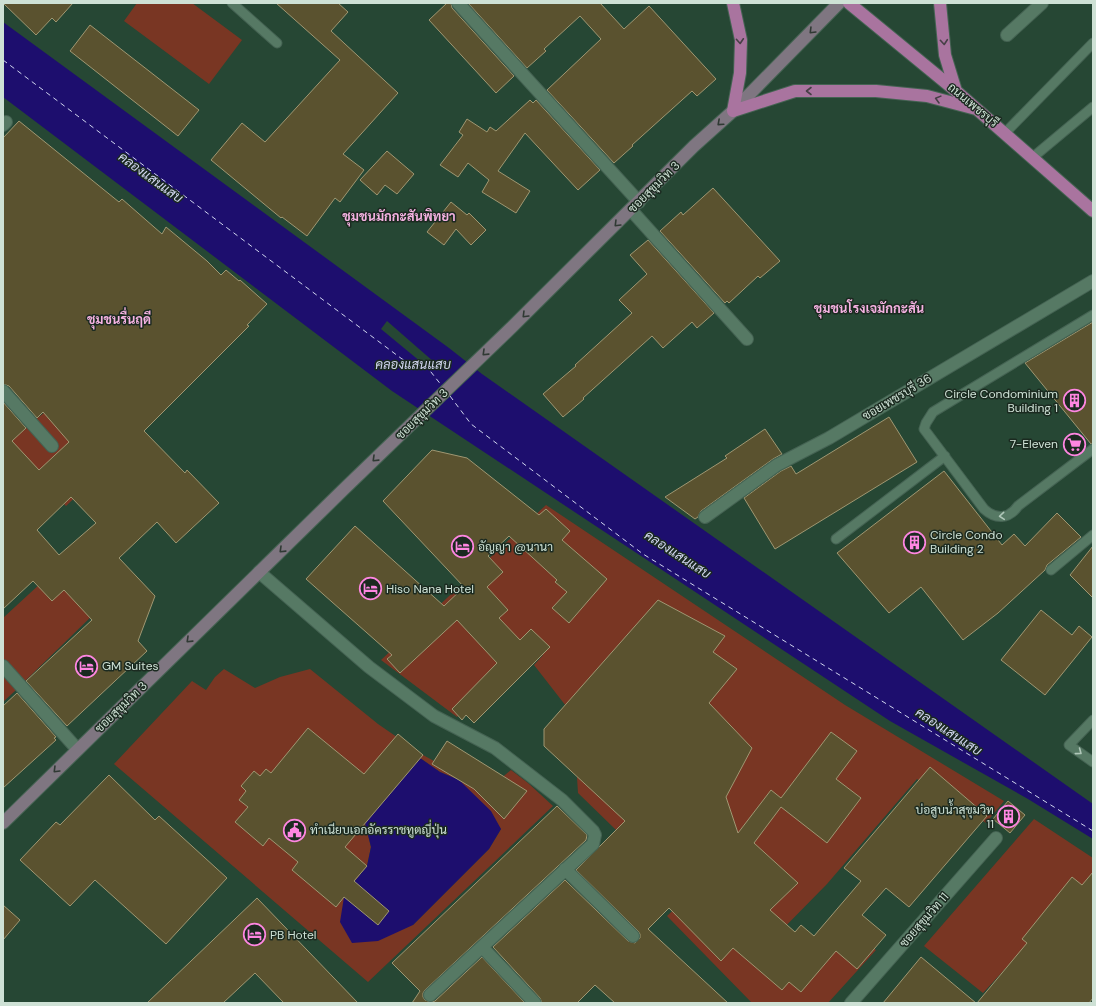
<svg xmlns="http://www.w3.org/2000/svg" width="1096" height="1006" font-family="'DM Sans',Sarabun,sans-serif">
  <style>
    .green { fill: #793623; fill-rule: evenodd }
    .water { fill: #1d0e6e }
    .pier { fill: #264734 }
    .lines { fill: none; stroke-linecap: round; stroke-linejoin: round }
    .ferry { stroke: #d0d5ef; stroke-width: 1; stroke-dasharray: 5 4; stroke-linecap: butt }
    .building { fill: #5a522f; stroke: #9f9772; fill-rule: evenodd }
    .lane-casing { stroke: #456353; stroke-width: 11 }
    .street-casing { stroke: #456353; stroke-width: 14 }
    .secondary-casing { stroke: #456353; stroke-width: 14 }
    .primary-casing { stroke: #456353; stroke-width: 14 }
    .lane { stroke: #567964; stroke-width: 9 }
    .street { stroke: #567964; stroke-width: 12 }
    .secondary { stroke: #7f7681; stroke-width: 12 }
    .primary { stroke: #a9749f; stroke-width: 12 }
    .oneway { stroke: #2f3933 }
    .oneway2 { stroke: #464046 }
    .oneway3 { stroke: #b0c7b9 }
    .labels { text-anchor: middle; stroke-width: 3; stroke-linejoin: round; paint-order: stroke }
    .street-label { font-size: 12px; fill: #cee1d5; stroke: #1b2a20 }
    .poi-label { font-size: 12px; fill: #cee1d5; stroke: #1b2a20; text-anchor: start }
    .water-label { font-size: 13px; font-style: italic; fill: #d0d5ef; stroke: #1b2a20 }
    .neighbourhood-label { font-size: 13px; font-weight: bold; fill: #f5b2e2; stroke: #1b2a20 }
  </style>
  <rect width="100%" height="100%" fill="#264734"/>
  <!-- green -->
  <path class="green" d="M137,3h55l50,37 -33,44 -85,-63z
    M50,408l57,59 -41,39 -62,-61z
    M546,505l299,200 159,96 -18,22 -69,-44 -90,105 -57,58 -22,6 104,-18 24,20 -48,53h-76l-85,-87 19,-18 -108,-105 -5,-78 -39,-50 9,-10 -15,-11 -71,73 -76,-57z
    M55,570l42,41 -73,71 -21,-24v-40z
    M224,669l31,19 25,-11 30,-8 68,55 45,31 64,35 24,-20 17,13 25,23 -185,176 -254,-218 78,-83 14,9 9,-13zM420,758l20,14 19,8 42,49 -12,20 -76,76 -62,-39 16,-20 4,-19 -6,-24z
    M3,676l13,14 -13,12z
    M1034,819l59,39v54l-21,-16 -89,97 -59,-47z"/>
  <!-- water -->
  <path class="water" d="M3,22l446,326 33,26 611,430v35l-65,-40 -138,-78 -498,-330 -389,-294z
    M420,758l20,14 19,8 32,31 10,18 -12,20 -76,76 -35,16 -26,2 -12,-21 4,-25 7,-11 16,-20 4,-19 -6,-24z"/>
  <!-- pier -->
  <path class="pier" d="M387,321l47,41 -6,7 -1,-2 -46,-38z"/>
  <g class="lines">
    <!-- ferry -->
    <path class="ferry" d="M3,60l399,299 15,6 10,2 15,19
      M450,396l21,28 172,130 450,277"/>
  </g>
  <!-- building -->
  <path class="building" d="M3,3h70l-17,19 -4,-4 -16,17z
    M276,3h62l10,9 -17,19 67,62 -55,61 21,16 -24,32 -5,-4 -28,38 -25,-19 -1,1 -70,-58 31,-37 23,19 75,-82z
    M447,3h4l1,5 62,68 -18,17 -67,-73z
    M468,3h132l24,26 25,-23 67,73 -19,17 -5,-5 -60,54 1,1 -19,17 -67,-73 54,-51 -21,-23 -36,33 2,2 -19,17z
    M90,25l109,85 -21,26 -108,-85z
    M530,100l3,3 3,-3 64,70 -22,20 -53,-57 -27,38 32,20 -14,22 -34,-21 7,-12 -21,-17 -10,14 -18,-12 23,-30 -4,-3 8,-13 20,13 3,-5 6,4z
    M19,121l100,81 3,-3 40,35 4,-7 41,34 14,14 5,-5 13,11 1,-1 27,24 -20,21 2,1 -105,105 41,42 2,-3 32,33 -43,40 -19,-21 -38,36 36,38 -17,45 9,10 -80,75 -41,-45 66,-61 -28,-30 -12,11 -19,-20 -30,28v-207l23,26 -14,13 27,29 30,-28 -26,-30 -6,6 -28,-32 -6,-2v-246zM71,497l25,26 -37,32 -22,-25z
    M387,151l27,23 -17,20 -12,-9 -8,10 -17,-15z
    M713,188l67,73 -20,17 -2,-2 -29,27 -2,-2 -2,2 -65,-72 21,-19 2,3z
    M451,202l16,13 2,-2 17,17 -15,15 -15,-16 -12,16 -17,-13z
    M648,240l66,73 -17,15 -5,-6 -29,26 -11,-12 -69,62 1,1 -21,18 -20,-23 33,-28 -1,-1 57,-52 -13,-13 28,-26 -17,-19z
    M1093,322v121l-2,1 -66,-81z
    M889,417l28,45 -142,87 -31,-51 37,-27 10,-5 5,8z
    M765,429l17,25 -9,5 -72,52 -3,6 -3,2 -30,-22 62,-39 -2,-2z
    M432,450l35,8 72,57 7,-6 24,22 -8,9 45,39 -38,44 -17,-15 15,-16 -12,-10 2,-2 -48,-44 -21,20 15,16 -16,15 21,23 -9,8 21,22 11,-11 19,18 -76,76 -8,-8 -4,5 -10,-11 45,-46 -40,-43 -57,53 -13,-14 5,-4 -86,-76 49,-53 89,80 20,-19 -81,-86z
    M944,471l58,74 12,-11 11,12 32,-33 24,24 -34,28 -2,5 -47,43 -35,27 -42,-53 -32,26 -52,-60z
    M1093,546v52l-23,-23z
    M658,600l67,36 -12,16 24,17 -28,34 43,45 -26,49 12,36 33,-43 10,8 50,-66 26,19 -21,28 25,19 -34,45 -46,-36 -27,36 44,40 -28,27 25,22 6,-7 13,11 47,-55 -17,-13 86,-101 57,49 -78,91 -23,-19 -24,27 24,20 -29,34 -21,-18 -35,41 -12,-10 -7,8 -49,-42 -12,13 -52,-53 -21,21 80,74h-113l-20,-18 -18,18h-35l-2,-5 -47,-51 72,-67 63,61 7,2 5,-5v-4l-2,-3 -62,-61 49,-49 -81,-75v-17z
    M1041,610l31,25 7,-9 13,11 -47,58 -44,-35z
    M17,693l39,44 -2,1 2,2 -53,48v-82z
    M308,728l56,46 34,-40 25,21 -78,92 22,19 -13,15 35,30 -11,14 -34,-28 -8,10 -44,-37 6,-8 -29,-24 -6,8 -28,-24 13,-15 -9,-7 7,-9 -5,-5 13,-15 6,5 6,-7 5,4z
    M447,741l80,50 -23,28 -30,-30 -42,-25z
    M109,775l46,45 4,-4 68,62 -61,66 -71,-64 -25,26 -50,-46 36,-38 4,3z
    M1008,801l17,14 -15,18 -17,-14z
    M557,806l30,29 -1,5 -161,150 -2,3v4l2,3 6,2 4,-1 47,-44 43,46h-113l8,-12 -28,-28z
    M1093,872v126l-4,5h-112l50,-60 -5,-4 50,-62 10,8z
    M257,898l101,105h-74l-29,-30 -32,30h-76z
    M3,905l17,15 -17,20z
    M921,957l55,46h-93z"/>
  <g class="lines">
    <defs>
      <path id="lane" d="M232,3l45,40
        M1005,133l88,-90
        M1032,158l61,-51
        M1093,315l-160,97 -7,11 -2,6 60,80c12,11 25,10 34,-3l75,-57
        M836,539l109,-83
        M1051,570l42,-35
        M1093,720l-24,25 24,17"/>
      <path id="street" d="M458,3l181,199
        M1007,35l35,-32
        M3,125l3,-3
        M631,210l116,129
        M3,391l49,55
        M705,517l72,-52 52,-27 264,-157
        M259,572l110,95 65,49 61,32 67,52 31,31 2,4 -2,9 -163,151
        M3,666l74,83
        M565,869l68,67
        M482,947l53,56
        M851,1003l145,-165"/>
      <path id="secondary" d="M3,823l341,-334 169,-163 181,-180 39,-35 106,-108"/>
      <path id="primary" d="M733,3l8,37 -1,33 -7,38 62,-20h81l51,5 49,13
        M849,3l107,88 137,120
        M940,3l5,52 11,36"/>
    </defs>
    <!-- lane casing -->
    <use href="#lane" class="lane-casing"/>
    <!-- street casing -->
    <use href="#street" class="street-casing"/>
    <!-- secondary casing -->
    <use href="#secondary" class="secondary-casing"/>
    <!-- primary casing -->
    <use href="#primary" class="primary-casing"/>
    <!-- lane -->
    <use href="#lane" class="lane"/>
    <!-- street -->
    <use href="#street" class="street"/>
    <!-- secondary -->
    <use href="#secondary" class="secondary"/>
    <!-- primary -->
    <use href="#primary" class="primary"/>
  </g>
  <!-- one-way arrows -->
  <defs><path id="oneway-chevron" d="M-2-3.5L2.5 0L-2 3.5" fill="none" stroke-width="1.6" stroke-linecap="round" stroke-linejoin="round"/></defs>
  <g class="oneway">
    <use href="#oneway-chevron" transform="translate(812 31) rotate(135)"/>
    <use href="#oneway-chevron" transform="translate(720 123) rotate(138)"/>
    <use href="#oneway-chevron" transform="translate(617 224) rotate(135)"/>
    <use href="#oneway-chevron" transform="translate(525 315) rotate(135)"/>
    <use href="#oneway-chevron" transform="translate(485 353) rotate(136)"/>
    <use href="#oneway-chevron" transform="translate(375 459) rotate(136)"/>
    <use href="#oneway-chevron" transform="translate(282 550) rotate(136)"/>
    <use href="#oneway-chevron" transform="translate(189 640) rotate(136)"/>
    <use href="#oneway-chevron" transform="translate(56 770) rotate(135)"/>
  </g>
  <g class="oneway2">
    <use href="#oneway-chevron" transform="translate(740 41) rotate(86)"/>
    <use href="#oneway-chevron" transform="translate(944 42) rotate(85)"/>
    <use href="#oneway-chevron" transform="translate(809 91) rotate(180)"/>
    <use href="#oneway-chevron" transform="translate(938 99) rotate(-165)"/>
  </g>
  <g class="oneway3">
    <use href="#oneway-chevron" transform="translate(1002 516) rotate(175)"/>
    <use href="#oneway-chevron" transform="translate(1079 752) rotate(37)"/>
  </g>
  <!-- icons -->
  <defs>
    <symbol id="building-ring" viewBox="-11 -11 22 22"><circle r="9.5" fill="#1b2a20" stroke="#fe86e1" stroke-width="1.5"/><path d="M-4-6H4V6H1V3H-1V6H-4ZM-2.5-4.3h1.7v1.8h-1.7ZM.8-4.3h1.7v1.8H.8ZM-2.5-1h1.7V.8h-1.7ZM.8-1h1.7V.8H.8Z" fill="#fe86e1"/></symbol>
    <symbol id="supermarket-ring" viewBox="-11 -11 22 22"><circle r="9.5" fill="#1b2a20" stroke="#fe86e1" stroke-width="1.5"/><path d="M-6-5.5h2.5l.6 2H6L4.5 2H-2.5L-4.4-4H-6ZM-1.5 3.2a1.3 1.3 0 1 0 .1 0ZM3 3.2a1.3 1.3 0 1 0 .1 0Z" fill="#fe86e1"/></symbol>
    <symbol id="hotel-ring" viewBox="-11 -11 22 22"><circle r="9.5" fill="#1b2a20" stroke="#fe86e1" stroke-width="1.5"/><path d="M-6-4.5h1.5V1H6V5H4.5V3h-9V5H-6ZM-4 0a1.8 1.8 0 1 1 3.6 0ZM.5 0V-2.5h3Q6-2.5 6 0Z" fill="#fe86e1"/></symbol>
    <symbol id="civic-ring" viewBox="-11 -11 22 22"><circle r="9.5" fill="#1b2a20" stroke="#fe86e1" stroke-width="1.5"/><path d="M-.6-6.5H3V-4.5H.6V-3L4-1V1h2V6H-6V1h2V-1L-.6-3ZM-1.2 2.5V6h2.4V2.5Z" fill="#fe86e1"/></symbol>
  </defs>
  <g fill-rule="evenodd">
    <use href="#building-ring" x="1062" y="388" width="25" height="25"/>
    <use href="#supermarket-ring" x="1062" y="432" width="25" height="25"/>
    <use href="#building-ring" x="902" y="530" width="25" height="25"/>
    <use href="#hotel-ring" x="450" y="534" width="25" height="25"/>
    <use href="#hotel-ring" x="358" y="576" width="25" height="25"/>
    <use href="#hotel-ring" x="74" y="654" width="25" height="25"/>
    <use href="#building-ring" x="996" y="804" width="25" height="25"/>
    <use href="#civic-ring" x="282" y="818" width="25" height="25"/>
    <use href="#hotel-ring" x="242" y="922" width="25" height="25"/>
  </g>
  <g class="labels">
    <!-- street labels -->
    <g class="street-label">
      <text transform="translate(973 105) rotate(40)" y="4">ถนนเพชรบุรี</text>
      <text transform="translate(654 187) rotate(-45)" y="4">ซอยสุขุมวิท 3</text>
      <text transform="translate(897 397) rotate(-31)" y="4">ซอยเพชรบุรี 36</text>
      <text transform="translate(422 414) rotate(-44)" y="4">ซอยสุขุมวิท 3</text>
      <text transform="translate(121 707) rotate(-44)" y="4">ซอยสุขุมวิท 3</text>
      <text transform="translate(924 920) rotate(-49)" y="4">ซอยสุขุมวิท 11</text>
    </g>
    <!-- poi labels -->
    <g class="poi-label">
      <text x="1058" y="398" text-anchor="end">Circle Condominium<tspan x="1058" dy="14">Building 1</tspan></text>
      <text x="1058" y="448" text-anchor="end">7-Eleven</text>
      <text x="930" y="539">Circle Condo<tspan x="930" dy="14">Building 2</tspan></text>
      <text x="478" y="551">อัญญา @นานา</text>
      <text x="386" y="593">Hiso Nana Hotel</text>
      <text x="102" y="670">GM Suites</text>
      <text x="994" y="814" text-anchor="end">บ่อสูบน้ำสุขุมวิท<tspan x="994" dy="14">11</tspan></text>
      <text x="310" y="834">ทำเนียบเอกอัครราชทูตญี่ปุ่น</text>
      <text x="270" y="939">PB Hotel</text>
    </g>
    <!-- water labels -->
    <g class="water-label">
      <text transform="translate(151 177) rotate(36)" y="5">คลองแสนแสบ</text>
      <text x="413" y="369">คลองแสนแสบ</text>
      <text transform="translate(678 554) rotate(33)" y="5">คลองแสนแสบ</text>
      <text transform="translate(949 731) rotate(33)" y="5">คลองแสนแสบ</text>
    </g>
    <!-- neighbourhood labels -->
    <g class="neighbourhood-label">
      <text x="399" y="221">ชุมชนมักกะสันพิทยา</text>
      <text x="869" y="313">ชุมชนโรงเจมักกะสัน</text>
      <text x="119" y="324">ชุมชนรื่นฤดี</text>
    </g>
  </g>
  <!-- border -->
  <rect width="1096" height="1006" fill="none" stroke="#cee1d5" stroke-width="8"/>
</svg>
